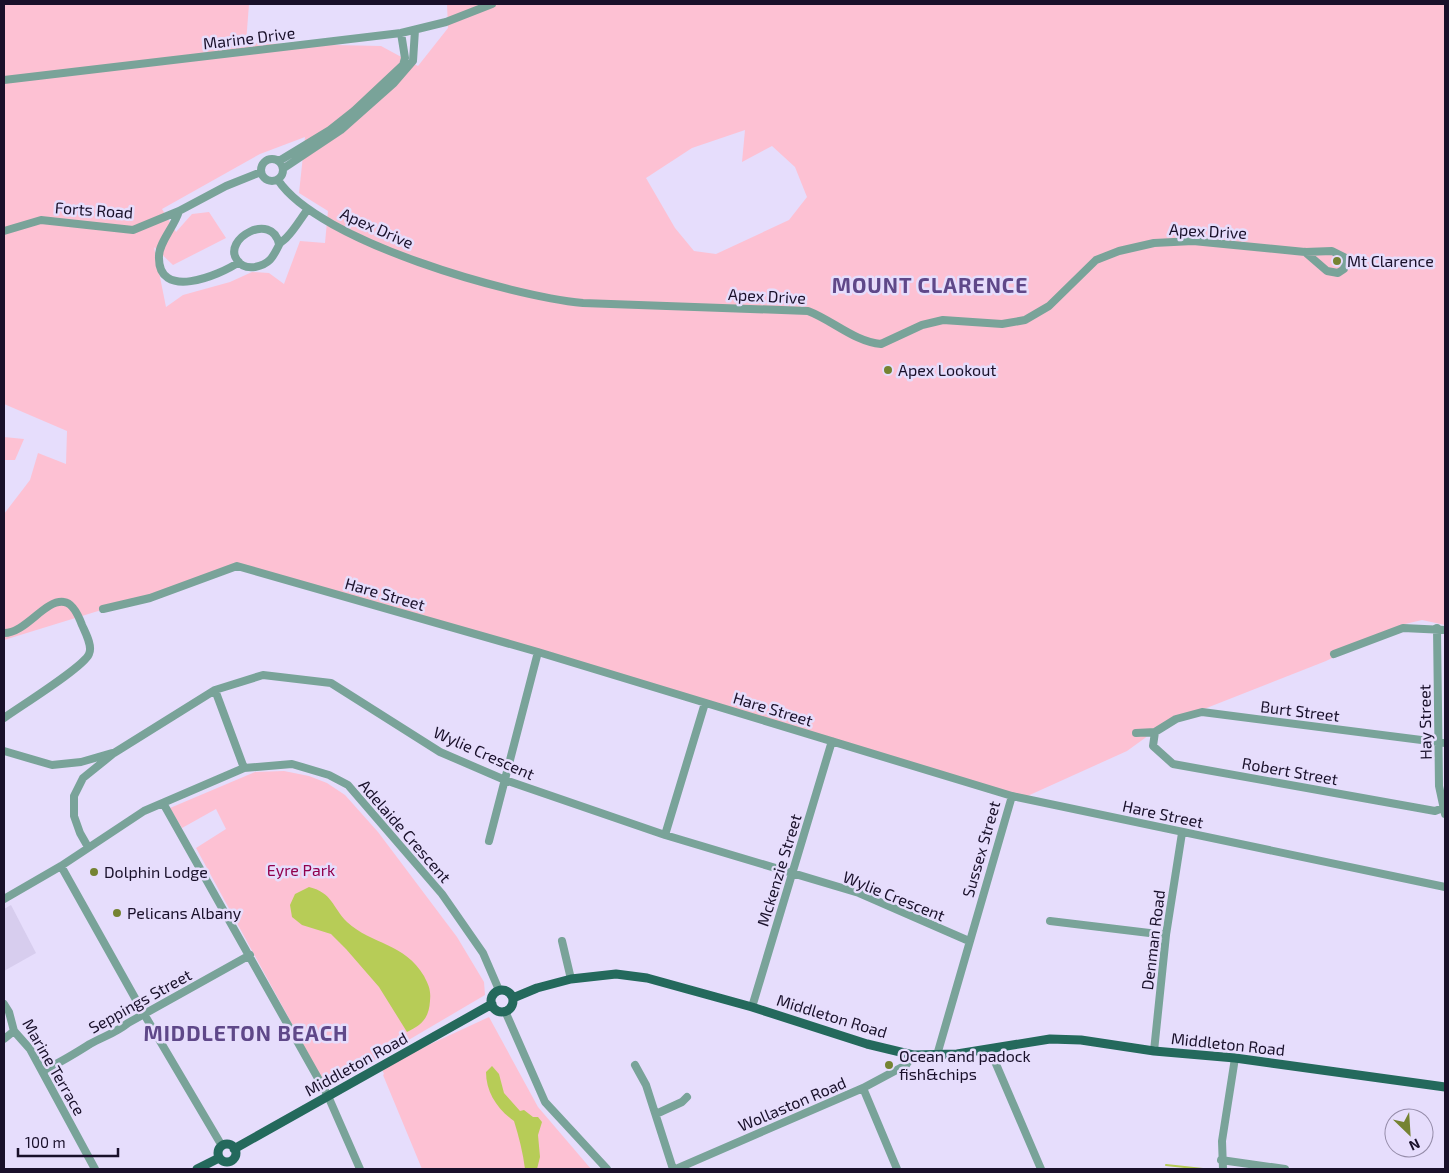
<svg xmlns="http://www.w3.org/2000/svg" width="1449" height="1173" font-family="'Exo 2',sans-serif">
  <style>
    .built { fill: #d7cdee }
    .green { fill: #fdc1d3; fill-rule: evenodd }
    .water { fill: #b7cc57 }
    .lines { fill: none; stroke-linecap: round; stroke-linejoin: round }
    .stream { stroke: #b7cc57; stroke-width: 2 }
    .minor { stroke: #79a399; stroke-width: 8 }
    .major { stroke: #24695c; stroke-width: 9 }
    .poi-dot { fill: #758332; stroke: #e6ddfc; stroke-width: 2 }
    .labels { text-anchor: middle; stroke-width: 5; stroke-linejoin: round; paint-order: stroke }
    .street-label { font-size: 16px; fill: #19102a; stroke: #e6ddfc }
    .poi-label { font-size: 16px; fill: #19102a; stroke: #e6ddfc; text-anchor: start }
    .park-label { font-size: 16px; fill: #91004d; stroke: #e6ddfc }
    .district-label { font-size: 21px; font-weight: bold; letter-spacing: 1px; fill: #5f4889; stroke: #e6ddfc }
  </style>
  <rect width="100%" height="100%" fill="#e6ddfc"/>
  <!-- built -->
  <path class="built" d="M11,905l25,48 -32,18v-62z"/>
  <!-- green -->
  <path class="green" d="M4,4h245l-3,39 135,3 37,20 30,-38 -1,-24h998v621l-23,-5 -21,5 -75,36 -122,48 -30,8 -47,34 -104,47 -782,-231 -237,73v-126l26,-34 8,-27 28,11 1,-33 -63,-27zM745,130l-3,32 30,-16 23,21 12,30 -18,23 -73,34 -22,-3 -19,-23 -29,-50 46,-30zM305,137l-6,56 29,18 -3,32 -25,-2 -16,43 -15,-11 -17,-1 -22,10 -47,13 -17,12 -12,-60 19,18 53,-27 -17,-26 -17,2 -16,18 -14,-23 98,-55z
    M4,437l20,2 -9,21h-11z
    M284,771l25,5 18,7 18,12 33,37 79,105 27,45 1,13 -158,93 -131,-240 30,-19 -10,-20 -34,19 -12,-20 85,-36z
    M489,1017l49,90 53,62h-169l-39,-94 1,-1 -3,-7z"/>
  <!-- water -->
  <path class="water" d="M309,887c24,6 23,20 38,35 25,23 58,21 77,54 5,10 7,14 6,25 -1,17 -8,24 -23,31l-28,-45 -33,-38 -15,-15 -29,-9 -10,-8 -2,-12 5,-11z
    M492,1066l7,8 5,19 16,18 4,-1 9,7h5l4,5 -4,13 2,22 -3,12h-12c-2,-16 -6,-32 -11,-48 -17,-12 -28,-29 -28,-49z"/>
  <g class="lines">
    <!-- stream -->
    <path class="stream" d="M1166,1165l37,4"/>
    <!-- minor -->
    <path class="minor" d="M4,80l397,-47 45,-11 46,-18
      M261 170a11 11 0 1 1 22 0a11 11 0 1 1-22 0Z
      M279,161l51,-31 24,-19 49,-46 2,-7 -4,-25
      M284,168l57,-38 53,-47 19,-22 2,-31
      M278,180c41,62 233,116 305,123l225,8c24,9 47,31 73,33l41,-19 21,-5 59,4 23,-4 24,-14 47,-46 23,-9 35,-8 39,-2 112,11 27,-1 14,7 -2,11 -6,4 -11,-2 -22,-19
      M179,211c-4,15 -20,31 -20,45 -2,45 60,20 80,6
      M4,231l37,-11 92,10 46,-19 47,-25 35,-14
      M279,244c-7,-33 -57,-5 -42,16 4,6 11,8 18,7 15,-3 18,-10 24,-22 1,-3 6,-5 8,-8 8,-8 14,-19 21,-28
      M103,609l47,-11 87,-32 301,86 474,144 433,91
      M1437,628l2,158 6,28
      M4,633c22,0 41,-34 60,-31 9,1 15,15 18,23 3,7 11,21 7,29 -5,13 -70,53 -85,64
      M1334,654l69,-26 42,2
      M215,690l29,78
      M1155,732l-2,14 20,18 262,47 8,-3
      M1155,732l21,-13 26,-7 243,31
      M1136,733l19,-1
      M4,751l48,14 29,-3 31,-9
      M163,803l165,293 32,73
      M665,835l40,-132
      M489,841l49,-189
      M88,847l-8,-14 -6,-17v-20l9,-18 31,-25 101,-63 48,-15 68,8 109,69 65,28 160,55 194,58 110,48
      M61,866l83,148 78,132
      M4,899l57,-33 83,-55 100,-43 48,-4 37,11 19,10 94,109 41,59 16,37
      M1050,921l116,14
      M562,941l9,38
      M4,1004l5,8 5,19 16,18 65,120
      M752,1007l80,-266
      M505,1011l40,91 62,67
      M4,1039l10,-8
      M990,1050l51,119
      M1154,1051l12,-116 16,-102
      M937,1055l75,-259
      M635,1065l11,20 27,84
      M42,1071c18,-8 32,-17 48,-27 14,-8 24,-10 38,-21l122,-68
      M863,1088l34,81
      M656,1114l26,-12 5,-5
      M1221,1160l64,9
      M676,1169l187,-81 43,-23 7,-10
      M1223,1169l-1,-28 13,-83"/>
    <!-- major -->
    <path class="major" d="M491 1001a11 11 0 1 1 22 0a11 11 0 1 1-22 0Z
      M513,998l24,-10 34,-9 45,-5 31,4 105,29 115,37 46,11 44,-1 93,-15 31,1 73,11 81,7 210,29
      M218 1153a9 9 0 1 1 18 0a9 9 0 1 1-18 0Z
      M234,1149l258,-145
      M197,1169l22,-11"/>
  </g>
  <!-- markers -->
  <g class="poi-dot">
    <circle cx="1337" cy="261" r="5"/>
    <circle cx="888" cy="370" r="5"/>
    <circle cx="94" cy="872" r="5"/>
    <circle cx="117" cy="913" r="5"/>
    <circle cx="889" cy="1065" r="5"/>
  </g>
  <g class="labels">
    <!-- street labels -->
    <g class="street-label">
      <text transform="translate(249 38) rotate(-7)" y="6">Marine Drive</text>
      <text transform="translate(94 210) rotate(4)" y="6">Forts Road</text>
      <text transform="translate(377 228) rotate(24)" y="6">Apex Drive</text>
      <text transform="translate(1208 231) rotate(3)" y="6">Apex Drive</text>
      <text transform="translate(767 296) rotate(3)" y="6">Apex Drive</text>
      <text transform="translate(385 594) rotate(16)" y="6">Hare Street</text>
      <text transform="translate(773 709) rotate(17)" y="6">Hare Street</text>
      <text transform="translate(1300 711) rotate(7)" y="6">Burt Street</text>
      <text transform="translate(1425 722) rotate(-91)" y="6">Hay Street</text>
      <text transform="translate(484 753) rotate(24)" y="6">Wylie Crescent</text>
      <text transform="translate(1290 771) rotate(10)" y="6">Robert Street</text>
      <text transform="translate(1163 814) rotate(12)" y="6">Hare Street</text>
      <text transform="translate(405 831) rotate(49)" y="6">Adelaide Crescent</text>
      <text transform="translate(981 849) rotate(-74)" y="6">Sussex Street</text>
      <text transform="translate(779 870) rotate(-73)" y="6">Mckenzie Street</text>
      <text transform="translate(894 896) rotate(22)" y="6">Wylie Crescent</text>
      <text transform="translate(1153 940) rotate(-83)" y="6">Denman Road</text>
      <text transform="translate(140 1001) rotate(-29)" y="6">Seppings Street</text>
      <text transform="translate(832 1016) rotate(17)" y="6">Middleton Road</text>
      <text transform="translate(1228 1044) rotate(6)" y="6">Middleton Road</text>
      <text transform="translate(356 1064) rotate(-29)" y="6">Middleton Road</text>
      <text transform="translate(54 1067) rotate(60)" y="6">Marine Terrace</text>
      <text transform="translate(792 1104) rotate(-23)" y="6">Wollaston Road</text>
    </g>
    <!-- poi labels -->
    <g class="poi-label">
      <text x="1347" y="267">Mt Clarence</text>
      <text x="898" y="376">Apex Lookout</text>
      <text x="104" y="878">Dolphin Lodge</text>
      <text x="127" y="919">Pelicans Albany</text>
      <text x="899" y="1062">Ocean and padock<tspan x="899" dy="18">fish&amp;chips</tspan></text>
    </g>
    <!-- park labels -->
    <g class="park-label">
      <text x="301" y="876">Eyre Park</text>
    </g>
    <!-- district labels -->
    <g class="district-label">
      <text x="930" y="293">MOUNT CLARENCE</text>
      <text x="246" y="1041">MIDDLETON BEACH</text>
    </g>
  </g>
  <!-- border -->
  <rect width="1449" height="1173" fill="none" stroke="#19102a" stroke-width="10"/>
  <!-- north arrow -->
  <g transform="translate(1409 1133) rotate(155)"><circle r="24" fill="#e6ddfc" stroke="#948ba8"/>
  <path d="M0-4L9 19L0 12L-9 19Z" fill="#758332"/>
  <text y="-8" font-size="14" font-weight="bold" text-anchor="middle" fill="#19102a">N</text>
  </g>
  <!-- scale -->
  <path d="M18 1148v8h100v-8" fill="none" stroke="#19102a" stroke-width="2.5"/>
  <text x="25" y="1148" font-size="15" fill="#19102a" stroke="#e6ddfc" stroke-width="4" paint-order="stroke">100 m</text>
</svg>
